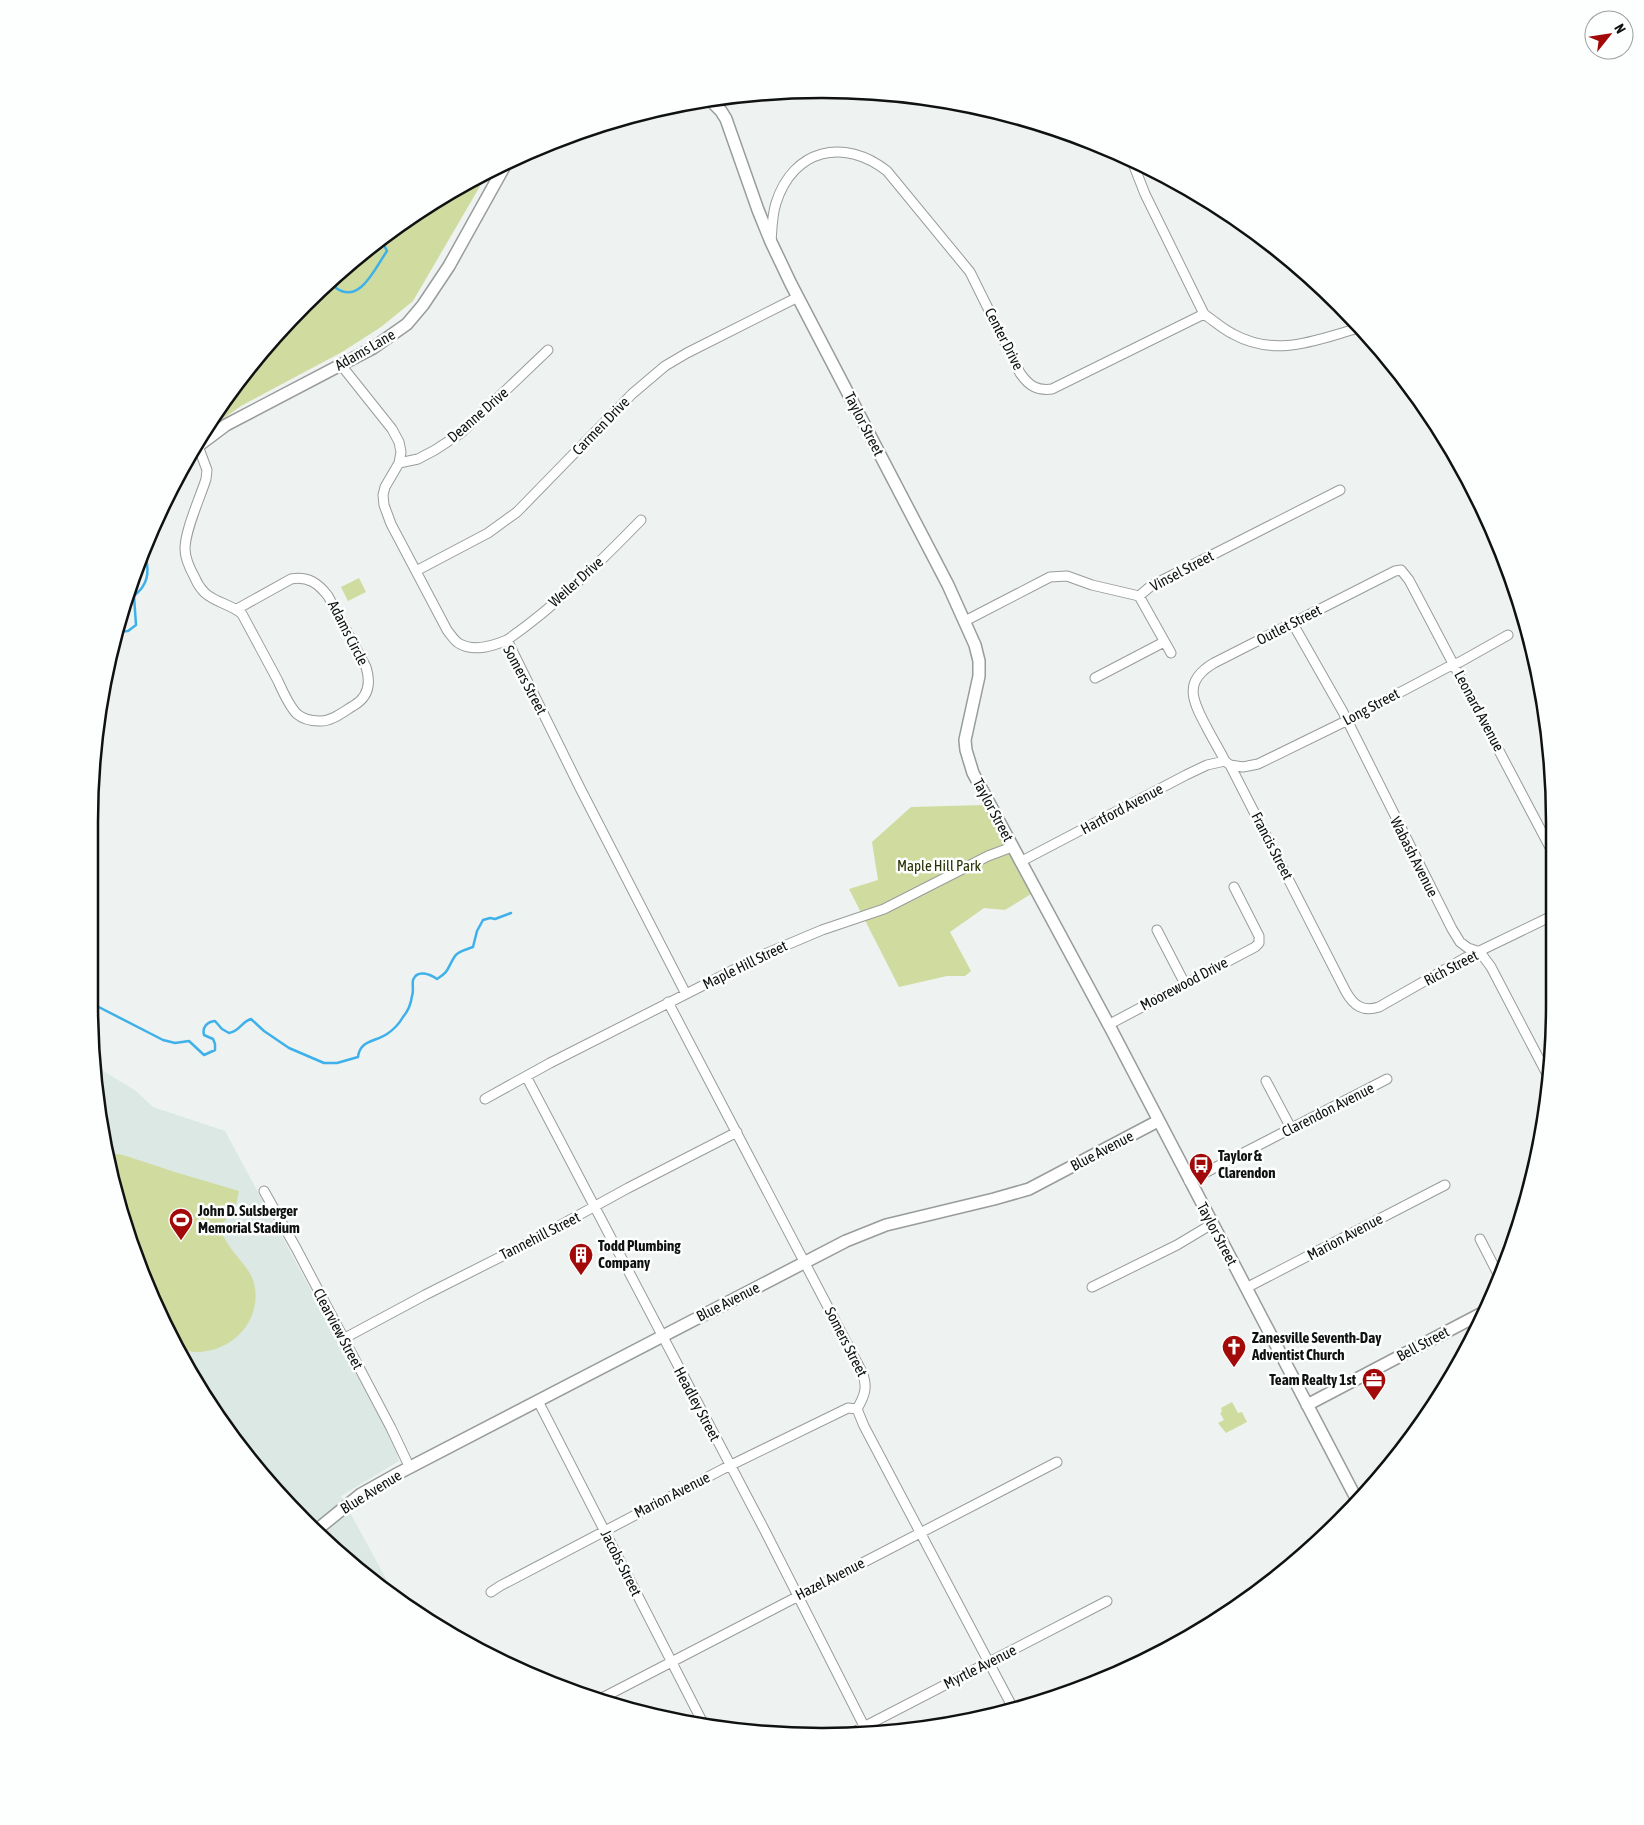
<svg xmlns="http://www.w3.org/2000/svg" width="1644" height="1825" font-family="'Asap Condensed',sans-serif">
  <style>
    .built { fill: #dbe8e4 }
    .green { fill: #d0db9f }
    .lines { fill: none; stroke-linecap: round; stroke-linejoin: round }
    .stream { stroke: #3fb1ea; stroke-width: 2.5 }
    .minor-casing { stroke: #989c9b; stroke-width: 11 }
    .tertiary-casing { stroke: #989c9b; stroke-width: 14 }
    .minor { stroke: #fff; stroke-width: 9 }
    .tertiary { stroke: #fff; stroke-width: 11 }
    .labels { text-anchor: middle; stroke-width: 5; stroke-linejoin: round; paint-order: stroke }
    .street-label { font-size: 15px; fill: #101211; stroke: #fdfffe }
    .park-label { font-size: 15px; fill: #292f02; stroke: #fdfffe }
    .poi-label { font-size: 15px; font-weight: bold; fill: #101211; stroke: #fdfffe; text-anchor: start }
    .rim { fill: none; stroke: #101211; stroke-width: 2.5 }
  </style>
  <rect width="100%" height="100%" fill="#eef2f1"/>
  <!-- built -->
  <path class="built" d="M95,1066l41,25 17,16 72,24 170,315 4,15 -58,35 55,101 -21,-12 -135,-135 -76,-123 -61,-181z"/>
  <!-- green -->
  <path class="green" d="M490,169l-77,132 -32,26 -39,25 -101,54 -37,26 67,-94 105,-98z
    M359,578l7,14 -18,9 -7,-14z
    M984,805l47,89 -26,16 -21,-2 -34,24 21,39 -6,5h-18l-48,11 -50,-98 29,-9 -6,-38 39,-35z
    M105,1152l18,3 55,18 61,18 -3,14 -17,24c5,8 10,18 17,26 8,10 17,19 19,33 5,36 -25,65 -60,64 -5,-1 -14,-1 -18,-5 -5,-4 -9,-14 -13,-20z
    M1232,1402l6,11 4,-1 5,10 -21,11 -8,-10 6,-3 -4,-7 2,-1 -1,-4z"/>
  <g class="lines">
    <!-- stream -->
    <path class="stream" d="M334,279l2,9c24,17 39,-20 51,-37l-3,-6 -8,-5
      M155,521l3,-7
      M144,542l1,-1
      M117,632l11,-1 8,-6 -2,-29c3,-3 7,-6 9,-10 7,-10 5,-27 -1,-37
      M89,1002l74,38 12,3 14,-2 15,14 11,-5v-6l-2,-5 -9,-4c-2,-8 3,-13 11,-14l7,8 7,4c11,-2 12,-11 22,-14l13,12 25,17 35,15h13l21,-6c2,-17 17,-15 29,-23 6,-4 12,-10 16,-17 5,-6 8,-13 9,-21 2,-5 0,-11 1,-16 4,-11 17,-6 24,-1 13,-8 10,-11 18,-23 3,-5 13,-7 18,-9l4,-16 6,-11 7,-2 5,1 16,-6"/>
    <defs>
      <path id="minor" d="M771,242c1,-13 1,-27 5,-39 17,-54 68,-66 111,-32l83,101 50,101c9,13 17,18 32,16l152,-75 -59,-120 -13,-33
        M1204,314c10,7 19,15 29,20 44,24 82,6 126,-6
        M341,365l51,64 7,13 2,10 -2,11 -14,24 -2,8 1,10 7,19 56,106c4,5 8,12 13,14 15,8 33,2 47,-4l73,148 106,206
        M198,446l9,24 -1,9c-6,19 -21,51 -21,70 0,10 5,20 10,29 2,5 6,11 10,15 11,10 26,11 37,21 12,22 24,45 36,67 5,11 11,25 19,33 6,5 14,7 22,7 12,1 24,-9 34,-15 16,-9 18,-23 13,-39l-38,-71c-10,-13 -20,-20 -37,-17l-54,30
        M399,463l19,-4 17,-9 26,-17 87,-83
        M416,571l72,-38 29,-21 115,-118 33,-28 22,-13 111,-56
        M1139,596l32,57
        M965,621l85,-44 17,-1 25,9 47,11 12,-10 189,-96
        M1293,624l50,88 109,217 8,13 8,6 12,4 11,15 58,111
        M507,640c49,-34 93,-78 134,-120
        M1095,678l69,-36
        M1230,765l13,2 15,-3 88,-43 102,-54 12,-5 48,-27
        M1020,862l166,-87 21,-10 18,-4
        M1554,915l-89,43 -86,49c-16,5 -25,-1 -33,-15l-116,-227 -5,-4c-6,-12 -13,-23 -19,-35 -14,-26 -23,-45 8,-63l181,-92 6,-1 8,10 145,275
        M1157,930l28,54
        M668,1002l194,370c6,15 3,23 -5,37l7,17 150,284
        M1108,1025l147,-78 4,-4v-7l-25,-49
        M527,1078l238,453 101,199
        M1266,1081l25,47
        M485,1099l65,-36 215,-109 57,-24 62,-21 104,-53 24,-9
        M1189,1181l198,-102
        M264,1191l32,57 95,180 19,40
        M1480,1239l19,37
        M1092,1287l85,-42 35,-21
        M1246,1288l199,-103
        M343,1339l82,-44 103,-52 100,-55 109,-56
        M538,1401l166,324
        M491,1592l9,-6 223,-117 125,-61 9,1
        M604,1697l453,-235
        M854,1732l253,-131"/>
      <path id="tertiary" d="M711,101l10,10 5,8 32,91 13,32 20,42 157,301 27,60 4,16v15l-14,64 1,10 7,23 138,256 246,471
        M185,459l13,-13 28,-21 147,-77 34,-24 16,-19 26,-39 59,-106
        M1307,1405l179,-94
        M319,1528l42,-34 34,-19 451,-234 40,-16 108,-26 35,-10 129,-68"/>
    </defs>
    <!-- minor casing -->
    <use href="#minor" class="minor-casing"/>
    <!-- tertiary casing -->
    <use href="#tertiary" class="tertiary-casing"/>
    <!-- minor -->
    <use href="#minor" class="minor"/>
    <!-- tertiary -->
    <use href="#tertiary" class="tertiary"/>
  </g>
  <!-- icons -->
  <defs>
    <symbol id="bus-pin" viewBox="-11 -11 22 30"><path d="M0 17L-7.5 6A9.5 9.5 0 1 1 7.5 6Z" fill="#a20909" stroke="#fdfffe"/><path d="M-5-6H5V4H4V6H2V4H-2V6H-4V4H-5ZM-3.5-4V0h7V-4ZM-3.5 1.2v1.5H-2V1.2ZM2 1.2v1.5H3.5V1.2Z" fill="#fff"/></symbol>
    <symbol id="stadium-pin" viewBox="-11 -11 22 30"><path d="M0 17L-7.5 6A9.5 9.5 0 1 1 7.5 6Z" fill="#a20909" stroke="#fdfffe"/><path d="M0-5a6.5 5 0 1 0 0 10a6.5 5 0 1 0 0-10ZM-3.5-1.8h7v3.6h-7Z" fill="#fff"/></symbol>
    <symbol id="building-pin" viewBox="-11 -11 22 30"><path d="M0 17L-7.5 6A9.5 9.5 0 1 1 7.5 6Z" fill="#a20909" stroke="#fdfffe"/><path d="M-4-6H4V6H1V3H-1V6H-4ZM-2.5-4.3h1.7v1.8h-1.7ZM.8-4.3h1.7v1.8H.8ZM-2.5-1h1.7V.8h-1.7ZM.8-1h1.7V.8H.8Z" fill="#fff"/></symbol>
    <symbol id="church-pin" viewBox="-11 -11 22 30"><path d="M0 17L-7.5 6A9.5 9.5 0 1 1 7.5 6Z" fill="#a20909" stroke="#fdfffe"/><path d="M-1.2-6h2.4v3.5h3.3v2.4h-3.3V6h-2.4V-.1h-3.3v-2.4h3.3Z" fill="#fff"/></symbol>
    <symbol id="office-pin" viewBox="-11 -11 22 30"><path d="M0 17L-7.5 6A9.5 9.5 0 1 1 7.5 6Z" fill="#a20909" stroke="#fdfffe"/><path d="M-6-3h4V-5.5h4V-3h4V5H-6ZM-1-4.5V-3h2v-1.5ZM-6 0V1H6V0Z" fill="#fff"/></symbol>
  </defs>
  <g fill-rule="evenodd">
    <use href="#bus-pin" x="1187" y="1151" width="28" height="38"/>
    <use href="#stadium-pin" x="167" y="1206" width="28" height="38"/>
    <use href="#building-pin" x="567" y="1241" width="28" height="38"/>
    <use href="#church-pin" x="1220" y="1333" width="28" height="38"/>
    <use href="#office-pin" x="1360" y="1366" width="28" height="38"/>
  </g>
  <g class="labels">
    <!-- street labels -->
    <g class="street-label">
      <text transform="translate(1004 339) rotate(63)" y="5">Center Drive</text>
      <text transform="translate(365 350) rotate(-30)" y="5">Adams Lane</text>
      <text transform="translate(478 415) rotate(-41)" y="5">Deanne Drive</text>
      <text transform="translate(864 424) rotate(63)" y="5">Taylor Street</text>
      <text transform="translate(601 426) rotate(-46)" y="5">Carmen Drive</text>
      <text transform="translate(1182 571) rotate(-28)" y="5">Vinsel Street</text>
      <text transform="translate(576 582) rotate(-42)" y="5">Weiler Drive</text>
      <text transform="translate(1289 625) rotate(-27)" y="5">Outlet Street</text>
      <text transform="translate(348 633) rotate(63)" y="5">Adams Circle</text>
      <text transform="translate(525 680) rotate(62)" y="5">Somers Street</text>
      <text transform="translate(1371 707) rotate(-28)" y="5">Long Street</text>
      <text transform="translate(1479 711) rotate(62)" y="5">Leonard Avenue</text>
      <text transform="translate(1122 809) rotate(-28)" y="5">Hartford Avenue</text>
      <text transform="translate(993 810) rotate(62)" y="5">Taylor Street</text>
      <text transform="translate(1272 846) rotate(63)" y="5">Francis Street</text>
      <text transform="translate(1414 857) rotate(63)" y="5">Wabash Avenue</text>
      <text transform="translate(745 965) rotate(-26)" y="5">Maple Hill Street</text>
      <text transform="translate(1451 968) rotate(-28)" y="5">Rich Street</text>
      <text transform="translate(1184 984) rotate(-28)" y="5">Moorewood Drive</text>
      <text transform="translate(1328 1110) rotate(-27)" y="5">Clarendon Avenue</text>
      <text transform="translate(1102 1151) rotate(-28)" y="5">Blue Avenue</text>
      <text transform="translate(1217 1234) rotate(62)" y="5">Taylor Street</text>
      <text transform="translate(540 1236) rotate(-27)" y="5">Tannehill Street</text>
      <text transform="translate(1345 1237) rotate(-28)" y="5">Marion Avenue</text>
      <text transform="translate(728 1302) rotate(-27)" y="5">Blue Avenue</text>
      <text transform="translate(338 1329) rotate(62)" y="5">Clearview Street</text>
      <text transform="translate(846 1342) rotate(63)" y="5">Somers Street</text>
      <text transform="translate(1423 1344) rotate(-28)" y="5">Bell Street</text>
      <text transform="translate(697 1404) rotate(62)" y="5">Headley Street</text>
      <text transform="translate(371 1492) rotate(-32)" y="5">Blue Avenue</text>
      <text transform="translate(672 1495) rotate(-27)" y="5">Marion Avenue</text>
      <text transform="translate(621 1563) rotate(63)" y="5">Jacobs Street</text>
      <text transform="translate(830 1579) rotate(-27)" y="5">Hazel Avenue</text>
      <text transform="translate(980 1667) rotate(-27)" y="5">Myrtle Avenue</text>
    </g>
    <!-- park labels -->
    <g class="park-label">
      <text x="939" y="871">Maple Hill Park</text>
    </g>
    <!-- poi labels -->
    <g class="poi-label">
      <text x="1218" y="1161">Taylor &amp;<tspan x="1218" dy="17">Clarendon</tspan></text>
      <text x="198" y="1216">John D. Sulsberger<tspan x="198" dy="17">Memorial Stadium</tspan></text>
      <text x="598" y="1251">Todd Plumbing<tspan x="598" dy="17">Company</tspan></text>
      <text x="1252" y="1343">Zanesville Seventh-Day<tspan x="1252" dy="17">Adventist Church</tspan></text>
      <text x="1356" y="1385" text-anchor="end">Team Realty 1st</text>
    </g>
  </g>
  <!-- crop -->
  <path d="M0 0H1644V1825H0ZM822 98H822A724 724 0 0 1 1546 822V1004A724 724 0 0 1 822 1728H822A724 724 0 0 1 98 1004V822A724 724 0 0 1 822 98Z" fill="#fdfffe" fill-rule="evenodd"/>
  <path class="rim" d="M822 98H822A724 724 0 0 1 1546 822V1004A724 724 0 0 1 822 1728H822A724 724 0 0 1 98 1004V822A724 724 0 0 1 822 98Z"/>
  <!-- north arrow -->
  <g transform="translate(1609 35) rotate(60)"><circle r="24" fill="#fdfffe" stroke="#9ea09f"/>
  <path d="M0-4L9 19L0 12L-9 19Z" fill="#a20909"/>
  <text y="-8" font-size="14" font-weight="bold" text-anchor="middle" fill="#101211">N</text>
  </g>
</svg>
